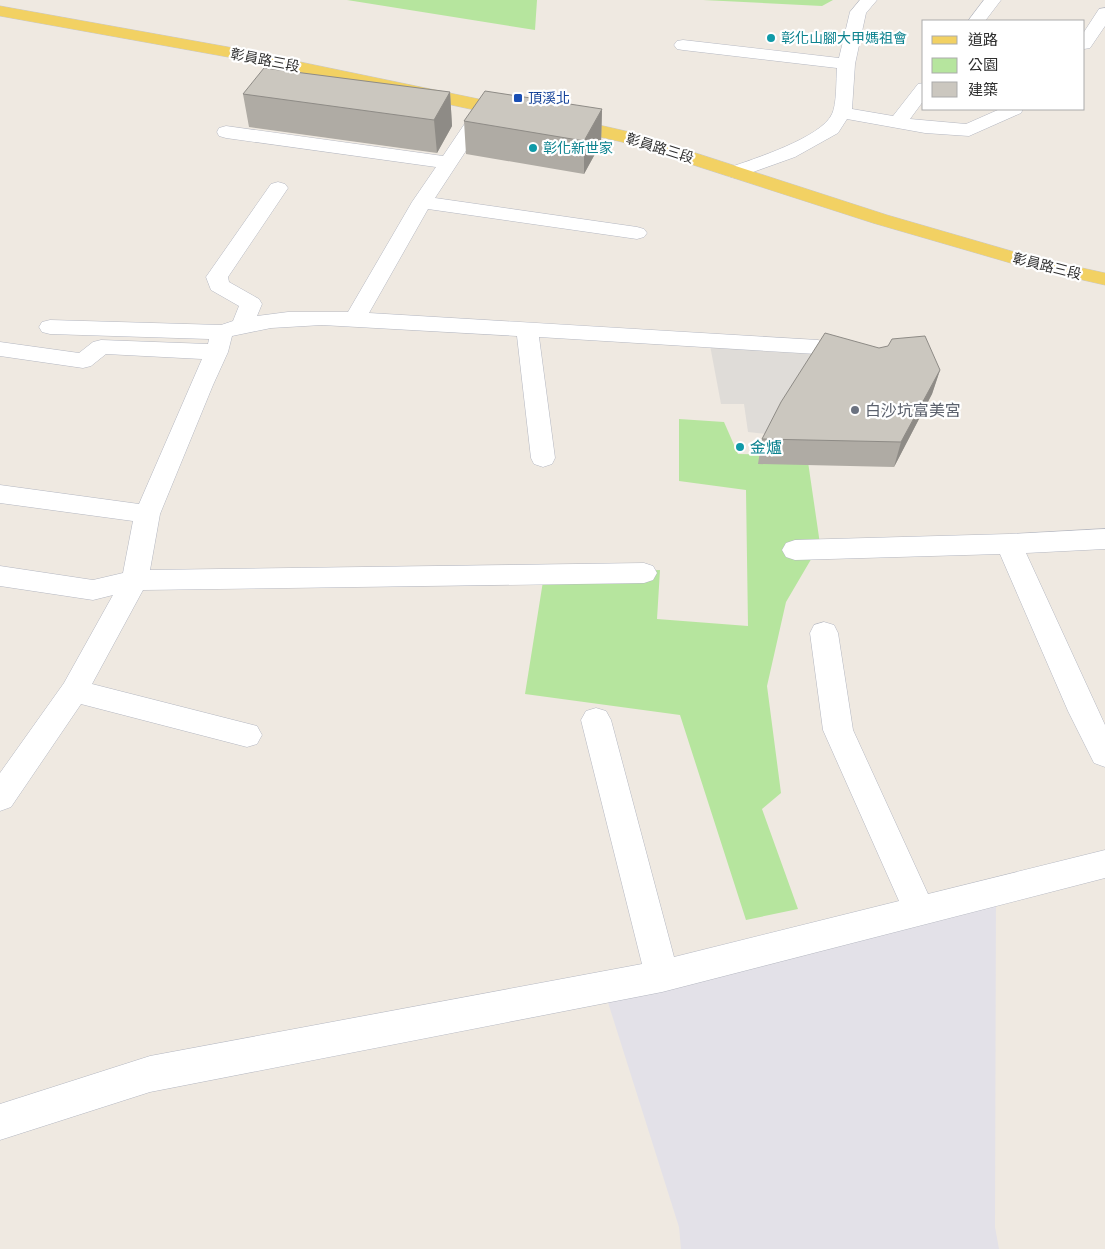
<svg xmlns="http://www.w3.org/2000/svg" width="1105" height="1249" font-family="'Fira Sans','Noto Sans TC',sans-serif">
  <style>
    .industrial { fill: #e3e1e8 }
    .green { fill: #b6e59e }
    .plaza { fill: #dfdcd8 }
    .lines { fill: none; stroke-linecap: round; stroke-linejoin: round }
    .minor-casing { stroke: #b4b7c1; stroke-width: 1 }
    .major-casing { stroke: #c9c9c9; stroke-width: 1 }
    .minor { fill: #fff; fill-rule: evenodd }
    .major { fill: #f2d163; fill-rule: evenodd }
    .wall { fill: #afaba4 }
    .shaded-wall { fill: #8e8b86 }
    .building { fill: #cbc7bf; stroke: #8e8b86 }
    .culture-dot { fill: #0f9aa8; stroke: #fff; stroke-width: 2 }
    .transit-dot { fill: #1a4fb4; stroke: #fff; stroke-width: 2 }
    .worship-dot { fill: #6b7280; stroke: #fff; stroke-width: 2 }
    .labels { text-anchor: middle; stroke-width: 4.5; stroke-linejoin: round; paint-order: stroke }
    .far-culture-label { font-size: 14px; fill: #0d838f; stroke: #fff; text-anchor: start }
    .far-street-label { font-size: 14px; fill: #2e2e2e; stroke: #fff }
    .far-transit-label { font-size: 14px; fill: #164399; stroke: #fff; text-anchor: start }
    .worship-label { font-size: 16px; fill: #5b616d; stroke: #fff; text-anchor: start }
    .culture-label { font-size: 16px; fill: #0d838f; stroke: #fff; text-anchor: start }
  </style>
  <rect width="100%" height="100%" fill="#efe9e1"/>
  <!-- industrial -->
  <path class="industrial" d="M996,889l-1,338 4,22h-318l-2,-22 -74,-234z"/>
  <!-- green -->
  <path class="green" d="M347,0h190l-2,30z
    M703,0h130l-11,6z
    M679,419l45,3 14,32 69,1 13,89 -34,58 -19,84 14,107 -19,16 36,100 -52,11 -66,-205 -155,-21 19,-119 116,-5 -3,49 91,7 -2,-136 -67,-9z"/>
  <!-- plaza -->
  <path class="plaza" d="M709,340l109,7 -51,87 -19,-2 -4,-28h-23z"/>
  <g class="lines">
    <defs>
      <path id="minor" d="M860,0h17l-11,13 -11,51 -3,45 41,7 25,-32 6,-1v17l-14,19 56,5 34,-15h23l-2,4 -52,23 -44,-3 -78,-14 -9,14 -43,24 -53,19 -7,2 -7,-2 -3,-4 3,-4c25,-9 93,-30 104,-54 5,-10 4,-34 5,-46l-154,-18 -6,-1 -3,-4 3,-4 6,-1 156,18 11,-46z
        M984,0h17l-16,21h-17z
        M1105,8v18l-15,22 -6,1v-17l15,-23z
        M485,102l7,2 2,4 -59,90 202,29 7,2 3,4 -3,4 -7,2 -209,-30 -59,104 449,27 41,12 3,5 -3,5 -8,2 -34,-10 -278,-17 16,121 -3,6 -9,3 -9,-3 -3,-6 -14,-122 -195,-11 -51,3 -39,8 -4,16 -15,33 -53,129 -10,56 494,-7 9,3 4,7 -4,7 -9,3 -501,7 -51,94 165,42 5,9 -5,9 -10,3 -166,-43 -70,103 -11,4v-38l64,-90 49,-88 -20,5 -93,-14v-20l93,14 30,-7 10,-52 -133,-18v-18l139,19 63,-145 -96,-5 -15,12 -8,2 -83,-12v-14l79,11 14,-11 8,-2 107,4 1,-5 -159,-5 -8,-2 -3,-5 3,-5 8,-2 171,5 12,-4 6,-15 -28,-16 -5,-13 65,-93 7,-2 7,2 3,4 -60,89 1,5 30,17 3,5 -5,12 31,-4h60l64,-110 24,-35 -210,-29 -7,-2 -2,-4 2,-4 7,-2 217,30 35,-52z
        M1105,529v20l-79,4 79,172v42l-11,-4 -26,-52 -68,-157 -205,6 -9,-3 -4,-7 4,-7 9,-3 214,-6z
        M824,622l10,3 4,8 15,97 75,164 177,-44v28l-443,114 -512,100 -150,48v-36l150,-48 492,-92 -61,-244 5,-9 10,-3 10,3 5,9 63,237 225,-56 -76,-171 -13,-97 4,-8z"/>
      <path id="major" d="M0,6l228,41 284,59 7,2 2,4 -2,4 -7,2 -284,-61 -228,-41z
        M564,117l70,16 253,82 145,42 73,16v12l-84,-19 -148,-43 -251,-81 -65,-15 -2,-4 2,-4z"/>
    </defs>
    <!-- minor casing -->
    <use href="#minor" class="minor-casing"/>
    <!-- major casing -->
    <use href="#major" class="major-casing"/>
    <!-- minor -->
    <use href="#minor" class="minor"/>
    <!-- major -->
    <use href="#major" class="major"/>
  </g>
  <!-- wall -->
  <path class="wall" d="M450,92l2,34 -15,27 -188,-26 -6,-33z
    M602,109l-1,34 -17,31 -118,-20 -2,-33z
    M879,348l61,22 -8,24 -38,73 -136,-3 4,-25z"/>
  <!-- shaded-wall -->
  <path class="shaded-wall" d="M450,92l2,34 -15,27 -3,-33z
    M602,109l-1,34 -17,31v-33z
    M940,370l-8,24 -38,73 7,-25z"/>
  <!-- building -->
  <path class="building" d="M264,68l186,24 -16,28 -191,-26z
    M485,91l117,18 -18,32 -120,-20z
    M825,333l54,15 9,-2 4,-7 33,-3 15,34 -39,72 -139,-3 19,-37z"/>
  <!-- markers -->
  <g class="culture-dot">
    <circle cx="771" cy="38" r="5"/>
    <circle cx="533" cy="148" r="5"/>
    <circle cx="740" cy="447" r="5"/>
  </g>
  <rect class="transit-dot" x="513" y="93" width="10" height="10" rx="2.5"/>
  <circle class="worship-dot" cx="855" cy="410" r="5"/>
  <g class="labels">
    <!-- far-culture labels -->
    <g class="far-culture-label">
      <text x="781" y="43">彰化山腳大甲媽祖會</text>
      <text x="543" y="153">彰化新世家</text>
    </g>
    <!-- far-street labels -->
    <g class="far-street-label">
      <text transform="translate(265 60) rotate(11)" y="5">彰員路三段</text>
      <text transform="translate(660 148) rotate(17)" y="5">彰員路三段</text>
      <text transform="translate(1047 266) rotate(14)" y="5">彰員路三段</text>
    </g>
    <!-- far-transit labels -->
    <g class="far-transit-label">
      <text x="528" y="103">頂溪北</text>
    </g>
    <!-- worship labels -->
    <g class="worship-label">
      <text x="865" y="416">白沙坑富美宮</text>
    </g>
    <!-- culture labels -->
    <g class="culture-label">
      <text x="750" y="453">金爐</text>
    </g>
  </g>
  <!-- legend -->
  <rect x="922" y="20" width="162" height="90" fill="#ffffff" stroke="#ababab"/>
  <rect x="932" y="36" width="25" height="8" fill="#f2d163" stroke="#ababab"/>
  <text x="968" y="45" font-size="15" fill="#2e2e2e">道路</text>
  <rect x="932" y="58" width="25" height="15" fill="#b6e59e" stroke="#ababab"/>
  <text x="968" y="70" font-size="15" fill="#2e2e2e">公園</text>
  <rect x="932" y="82" width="25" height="15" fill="#cbc7bf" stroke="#ababab"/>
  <text x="968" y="95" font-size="15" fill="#2e2e2e">建築</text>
</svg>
